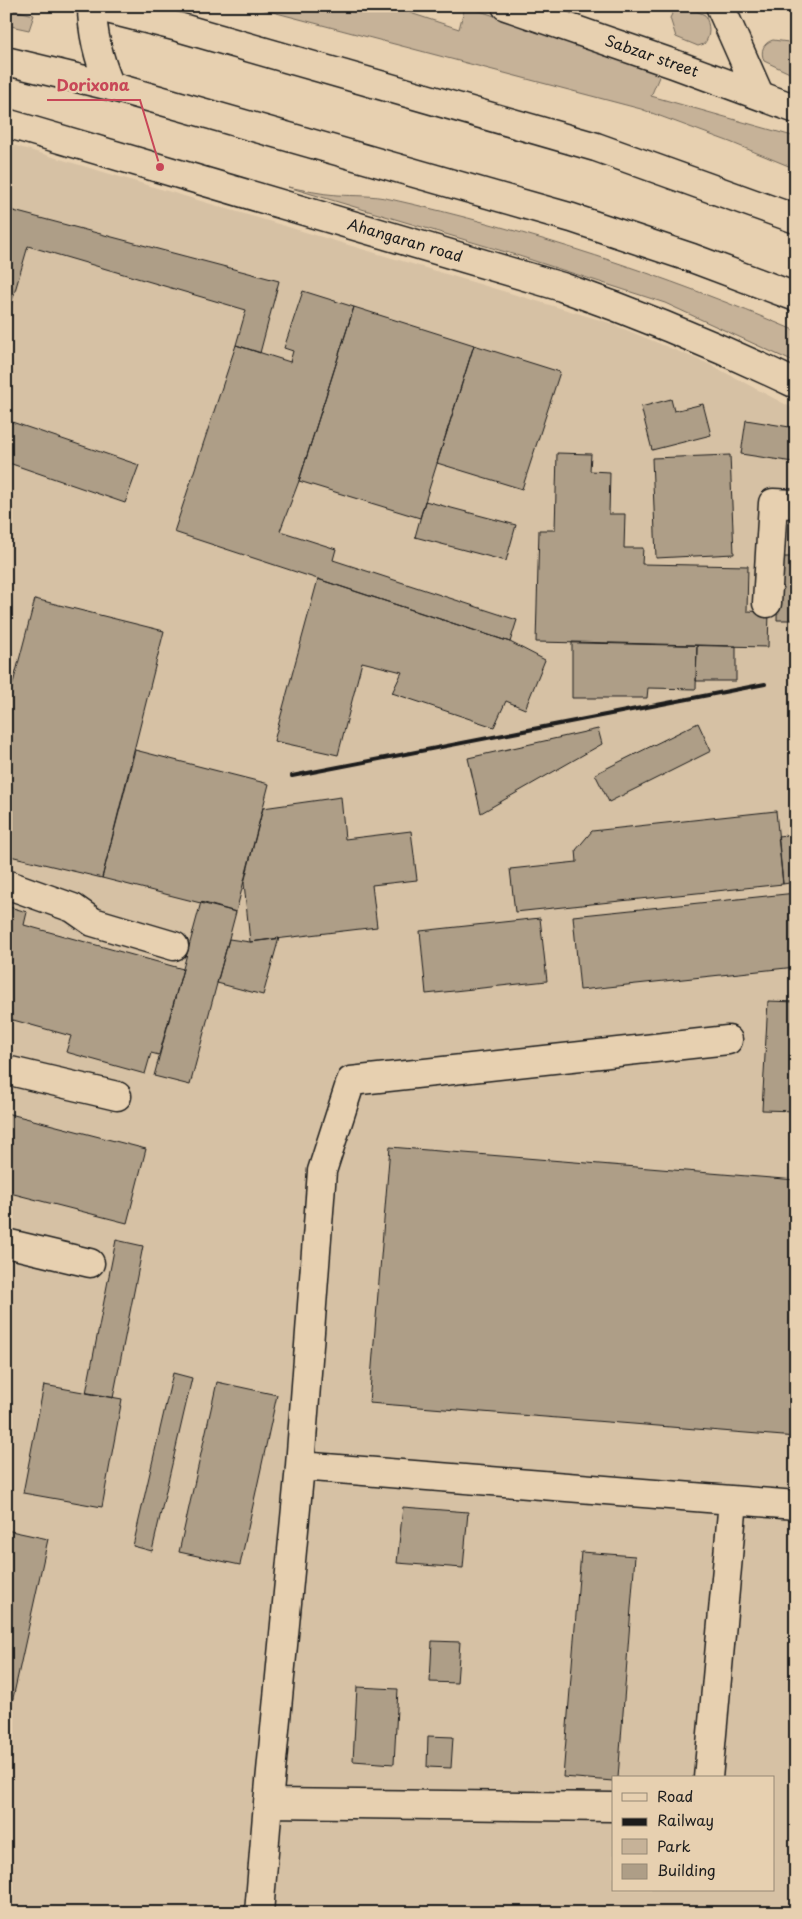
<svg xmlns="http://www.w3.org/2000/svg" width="802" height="1919" font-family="'Playpen Sans',sans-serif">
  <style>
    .built { fill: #d6c1a4; fill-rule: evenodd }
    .green { fill: #c6b298; stroke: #71675a }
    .building { fill: #ae9e87; stroke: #1c1c1c }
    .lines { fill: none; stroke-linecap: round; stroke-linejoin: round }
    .minor-casing { stroke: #1c1c1c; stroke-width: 31 }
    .major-casing { stroke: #1c1c1c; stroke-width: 31 }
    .highway-casing { stroke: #1c1c1c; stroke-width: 31 }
    .minor { stroke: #e7d0b0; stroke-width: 28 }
    .major { stroke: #e7d0b0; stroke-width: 28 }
    .highway { stroke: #e7d0b0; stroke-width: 28 }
    .rail { stroke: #1c1c1c; stroke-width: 4 }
    .labels { text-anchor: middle; stroke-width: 4.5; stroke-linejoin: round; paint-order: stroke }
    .street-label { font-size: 15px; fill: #1c1c1c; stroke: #e7d0b0 }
    .leader { fill: none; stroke: #c84758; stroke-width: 2 }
    .callout-dot { fill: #c84758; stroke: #e7d0b0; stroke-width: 2 }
    .callout-label { font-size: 16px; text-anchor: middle; font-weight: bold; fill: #c84758; stroke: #e7d0b0; stroke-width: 4.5; stroke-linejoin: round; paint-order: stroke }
  </style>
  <rect width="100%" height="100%" fill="#e7d0b0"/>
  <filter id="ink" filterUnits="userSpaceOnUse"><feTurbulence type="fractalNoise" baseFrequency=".02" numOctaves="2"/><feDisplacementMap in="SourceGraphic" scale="10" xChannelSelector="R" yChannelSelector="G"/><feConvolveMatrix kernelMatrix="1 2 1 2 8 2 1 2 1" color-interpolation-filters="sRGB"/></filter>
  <g filter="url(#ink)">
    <!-- built -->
    <path class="built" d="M6,143l601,179 102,42 87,46v1503h-790zM613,1778h160v112h-160z"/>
    <!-- green -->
    <path class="green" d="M250,6h139l70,23 6,-23 196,66 -10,24 145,41v32l-66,-27 -89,-33z
      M676,6l18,4 11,5c5,10 6,21 -1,29l-6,2 -22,-9 -6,-19z
      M6,8l28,7 -5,15 -23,-5z
      M773,40l23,3v33l-32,-15c-4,-10 -1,-18 9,-21z
      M288,187c16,3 33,7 49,8 18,1 35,0 53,4 138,31 275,76 406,132v32l-131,-60 -146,-47z"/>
    <!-- building -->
    <path class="building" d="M6,209l273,72 -19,72 -24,-8 10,-35 -218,-64 -22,76z
      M303,291l51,16 -55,174 -19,50 56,18 -3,11 184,60 -7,22 -336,-110 62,-187 54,17 3,-11 -9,-3z
      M354,307l120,38 -54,173 -121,-37z
      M474,345l86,27 -38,117 -85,-26z
      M671,399l3,12 29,-7 8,31 -59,15 -11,-43z
      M6,420l133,45 -14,38 -119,-41z
      M746,420l50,8v20l-3,14 -52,-8z
      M557,453l34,1 -1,17 20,1 -1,42h16l-1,34h19l-1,16 106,2 -1,45 22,1 -1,35 -232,-5 3,-112h16z
      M730,455l4,99 -78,4 -4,-100z
      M425,501l91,24 -10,36 -91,-24z
      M778,557h18v63h-19z
      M318,579l192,63 35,18 -20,49 -19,-8 -12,26 -102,-34 10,-21 -40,-10 -24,93 -64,-14z
      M35,599l129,32 -62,247 -96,-23v-145z
      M572,642l125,3 -1,44 -48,-1 -1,10h-75z
      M697,645l39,1v35h-40z
      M698,723l13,28 -102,51 -14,-28z
      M598,729l4,15 -121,69 -13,-55z
      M135,750l134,34 -33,128 -134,-34z
      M341,797l4,42 66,-8 6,49 -45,5 5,42 -127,15 -6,-59 19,-75z
      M776,811l7,73 -268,28 -5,-43 67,-7 -1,-12 16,-19z
      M796,834v48l-13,2 -5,-48z
      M796,893v74l-216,23 -7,-74z
      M201,902l35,10 -46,173 -36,-9z
      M6,906l21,6 -3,13 159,44 -24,86 -8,-2 -6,21 -79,-22 5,-16 -65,-18z
      M540,918l7,63 -121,13 -6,-63z
      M279,938l-16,57 -46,-12 12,-44 21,3z
      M768,1001l28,1v109l-34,-1z
      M6,1113l140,36 -19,74 -121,-31z
      M390,1147l406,33v257l-427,-34z
      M116,1240l27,6 -30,152 -27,-5z
      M173,1373l19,5 -40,173 -19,-5z
      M217,1382l60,13 -37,170 -61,-13z
      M44,1385l78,14 -20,108 -79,-14z
      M403,1507l65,5 -5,56 -66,-5z
      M6,1530l42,9 -42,191z
      M581,1552l54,4 -17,222h-5v3l-50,-4z
      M432,1641l28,1 -3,41 -27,-1z
      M357,1687l41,2 -4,75 -41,-3z
      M428,1736l25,1 -2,31 -24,-1z"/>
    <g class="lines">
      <defs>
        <path id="minor" d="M720,6l39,88
          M767,603l6,-100 23,1
          M6,884l67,24 20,14 81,24
          M6,1070l111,26
          M6,1243l84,20
          M300,1466l22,-295 29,-90 377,-41
          M708,1778l25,-277
          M268,1803l345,4
          M259,1913l9,-110 32,-337 496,39"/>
        <g id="major">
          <path id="s1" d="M506,6l168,58 122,45"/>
          <path id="s2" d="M6,123l556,164c80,28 157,60 234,97"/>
        </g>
        <path id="highway" d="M92,6c0,29 7,54 18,80
          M95,6l83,21 418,120 200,72
          M6,61l104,25 462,132 120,40 104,39"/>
      </defs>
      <!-- minor casing -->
      <use href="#minor" class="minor-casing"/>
      <!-- major casing -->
      <use href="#major" class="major-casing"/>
      <!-- highway casing -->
      <use href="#highway" class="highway-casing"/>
      <!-- minor -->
      <use href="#minor" class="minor"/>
      <!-- major -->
      <use href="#major" class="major"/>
      <!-- highway -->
      <use href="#highway" class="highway"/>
      <!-- rail -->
      <path class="rail" d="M292,776l473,-92"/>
    </g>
  </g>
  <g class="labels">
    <!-- street labels -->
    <g class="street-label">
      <text dy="5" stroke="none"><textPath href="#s1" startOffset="154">Sabzar street</textPath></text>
      <text dy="5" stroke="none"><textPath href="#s2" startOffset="416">Ahangaran road</textPath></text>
    </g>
  </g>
  <!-- callouts -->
  <path class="leader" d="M160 167L140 100H47"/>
  <circle class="callout-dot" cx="160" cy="167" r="5"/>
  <g class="callout-label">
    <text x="93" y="91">Dorixona</text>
  </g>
  <!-- margin -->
  <rect width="802" height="1919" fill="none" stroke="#e7d0b0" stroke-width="25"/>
  <rect x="12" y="12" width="777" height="1894" fill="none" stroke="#1c1c1c" stroke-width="2" filter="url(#ink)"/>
  <!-- legend -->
  <rect x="612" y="1776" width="162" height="115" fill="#e7d0b0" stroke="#968875"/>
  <rect x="622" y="1793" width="25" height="8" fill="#e7d0b0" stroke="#968875"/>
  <text x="657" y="1802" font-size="15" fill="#1c1c1c">Road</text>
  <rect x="622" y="1818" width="25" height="8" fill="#1c1c1c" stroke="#968875"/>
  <text x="657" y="1826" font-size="15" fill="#1c1c1c">Railway</text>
  <rect x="622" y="1839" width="25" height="15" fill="#c6b298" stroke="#968875"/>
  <text x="657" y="1852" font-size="15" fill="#1c1c1c">Park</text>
  <rect x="622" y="1864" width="25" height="15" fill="#ae9e87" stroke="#968875"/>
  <text x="657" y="1876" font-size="15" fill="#1c1c1c">Building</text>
</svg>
